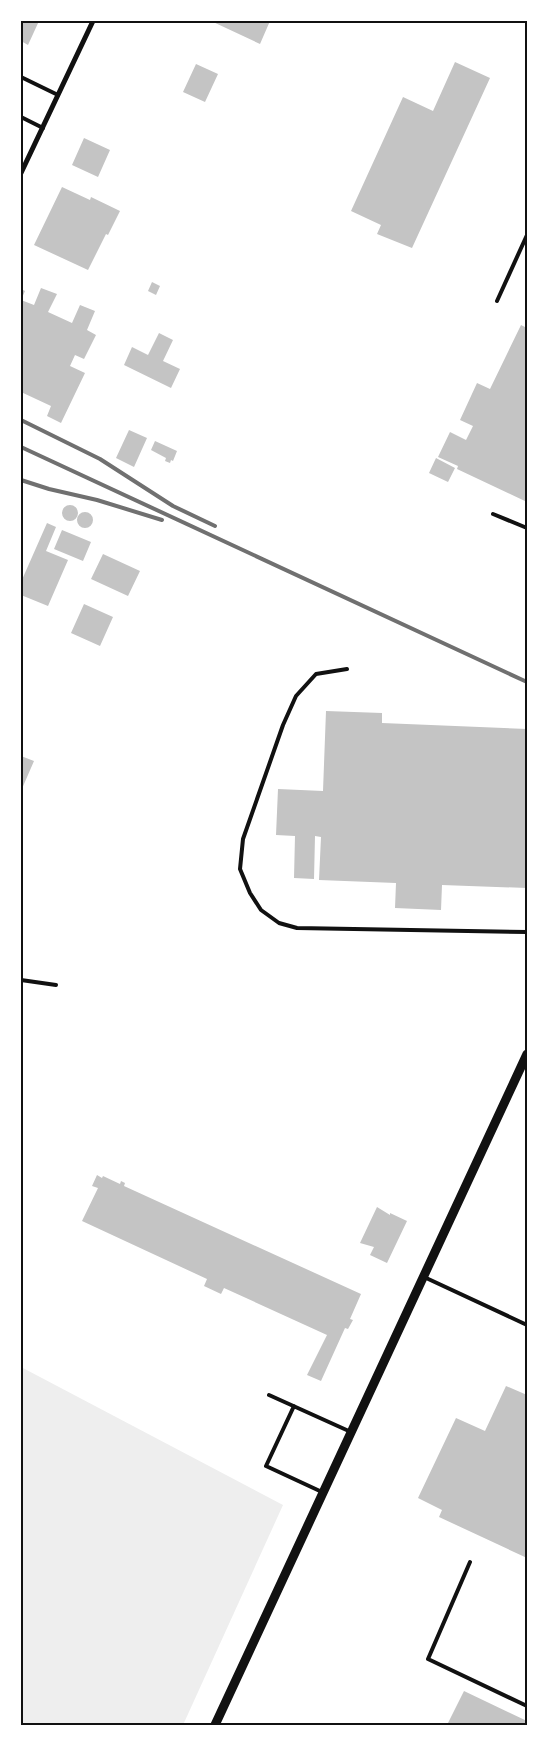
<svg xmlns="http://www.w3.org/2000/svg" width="548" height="1746" font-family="'Fira Sans',sans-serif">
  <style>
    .green { fill: #eee }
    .building { fill: #c4c4c4 }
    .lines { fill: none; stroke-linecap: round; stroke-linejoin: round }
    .service { stroke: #111; stroke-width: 4 }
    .minor { stroke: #111; stroke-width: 5 }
    .tertiary { stroke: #111; stroke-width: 9 }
    .rail { stroke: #707070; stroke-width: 4 }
    .neatline { fill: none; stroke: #111; stroke-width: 2 }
  </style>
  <rect width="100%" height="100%" fill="#fff"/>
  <!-- green -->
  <path class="green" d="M21,1367l262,138 -100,220h-162z"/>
  <!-- building -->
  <path class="building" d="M21,21h18l-11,24 -7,-4z
    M211,21h59l-10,23z
    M455,62l35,16 -78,170 -35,-14 4,-9 -30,-14 52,-114 30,14z
    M196,64l22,10 -13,28 -22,-10z
    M84,138l26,12 -12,27 -26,-12z
    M62,187l28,13 1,-3 29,14 -12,24 -2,-1 -18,36 -54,-25z
    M152,282l8,4 -4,9 -8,-4z
    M41,288l16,6 -9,18 24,11 8,-18 15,6 -8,19 9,5 -12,24 -9,-4 -5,11 15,7 -24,50 -14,-7 4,-10 -30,-14v-103l4,2 -4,9 13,5z
    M521,325l6,3v174l-70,-33 1,-3 -20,-9 12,-25 16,8 7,-14 -13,-6 17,-37 13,6z
    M159,333l14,7 -10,21 17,8 -9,19 -47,-23 8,-18 16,8z
    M129,430l18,8 -13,29 -18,-9z
    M155,441l22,10 -4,10 -2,-1 -1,3 -5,-2 1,-3 -15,-8z
    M436,458l19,10 -7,14 -19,-9z
    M62 513a8 8 0 1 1 16 0a8 8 0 1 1-16 0Z
    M77 520a8 8 0 1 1 16 0a8 8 0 1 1-16 0Z
    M47,523l9,4 -10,24 22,9 -20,46 -27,-11v-13z
    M62,530l29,12 -8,19 -29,-12z
    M103,554l37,17 -12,25 -37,-17z
    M84,604l29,13 -13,29 -29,-13z
    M326,711l56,2v10l145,6v159l-85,-3 -1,25 -46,-2 1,-25 -77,-3 2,-43 -6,-1 -1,43 -20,-1 1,-42 -19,-1 2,-46 45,2z
    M21,756l13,5 -13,30z
    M97,1175l5,3 1,-2 17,8 1,-3 4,2 -1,3 237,108 -11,25 3,1 -5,9 -3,-1 -24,53 -14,-6 20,-40 -103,-47 -3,6 -17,-8 3,-7 -125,-58 16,-33 -6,-2z
    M377,1207l13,8v-2l17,8 -20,42 -17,-8 4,-8 -14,-4z
    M506,1386l21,9v163l-88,-41 3,-7 -24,-12 38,-80 29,13z
    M464,1691l63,30v4h-80z"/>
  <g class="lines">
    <!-- service -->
    <path class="service" d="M21,77l37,18
      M21,117l22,11
      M497,301l30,-66
      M493,514l34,14
      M347,669l-31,5 -20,22 -13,29 -40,114 -3,30 10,24 11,17 18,13 18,5 230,4
      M21,980l35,5
      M424,1277l103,48
      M269,1395l82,37
      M294,1406l-28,60 56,26
      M470,1562l-42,97 99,47"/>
    <!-- minor -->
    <path class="minor" d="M21,173l72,-152"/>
    <!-- tertiary -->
    <path class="tertiary" d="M215,1725l312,-671"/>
    <!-- rail -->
    <path class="rail" d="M21,420l79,39 73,47 42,20
      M21,447l506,235
      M21,480l28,9 48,11 65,20"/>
  </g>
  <!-- border -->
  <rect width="548" height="1746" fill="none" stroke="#ffffff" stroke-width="45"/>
  <rect x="22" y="22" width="504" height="1702" class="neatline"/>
</svg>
